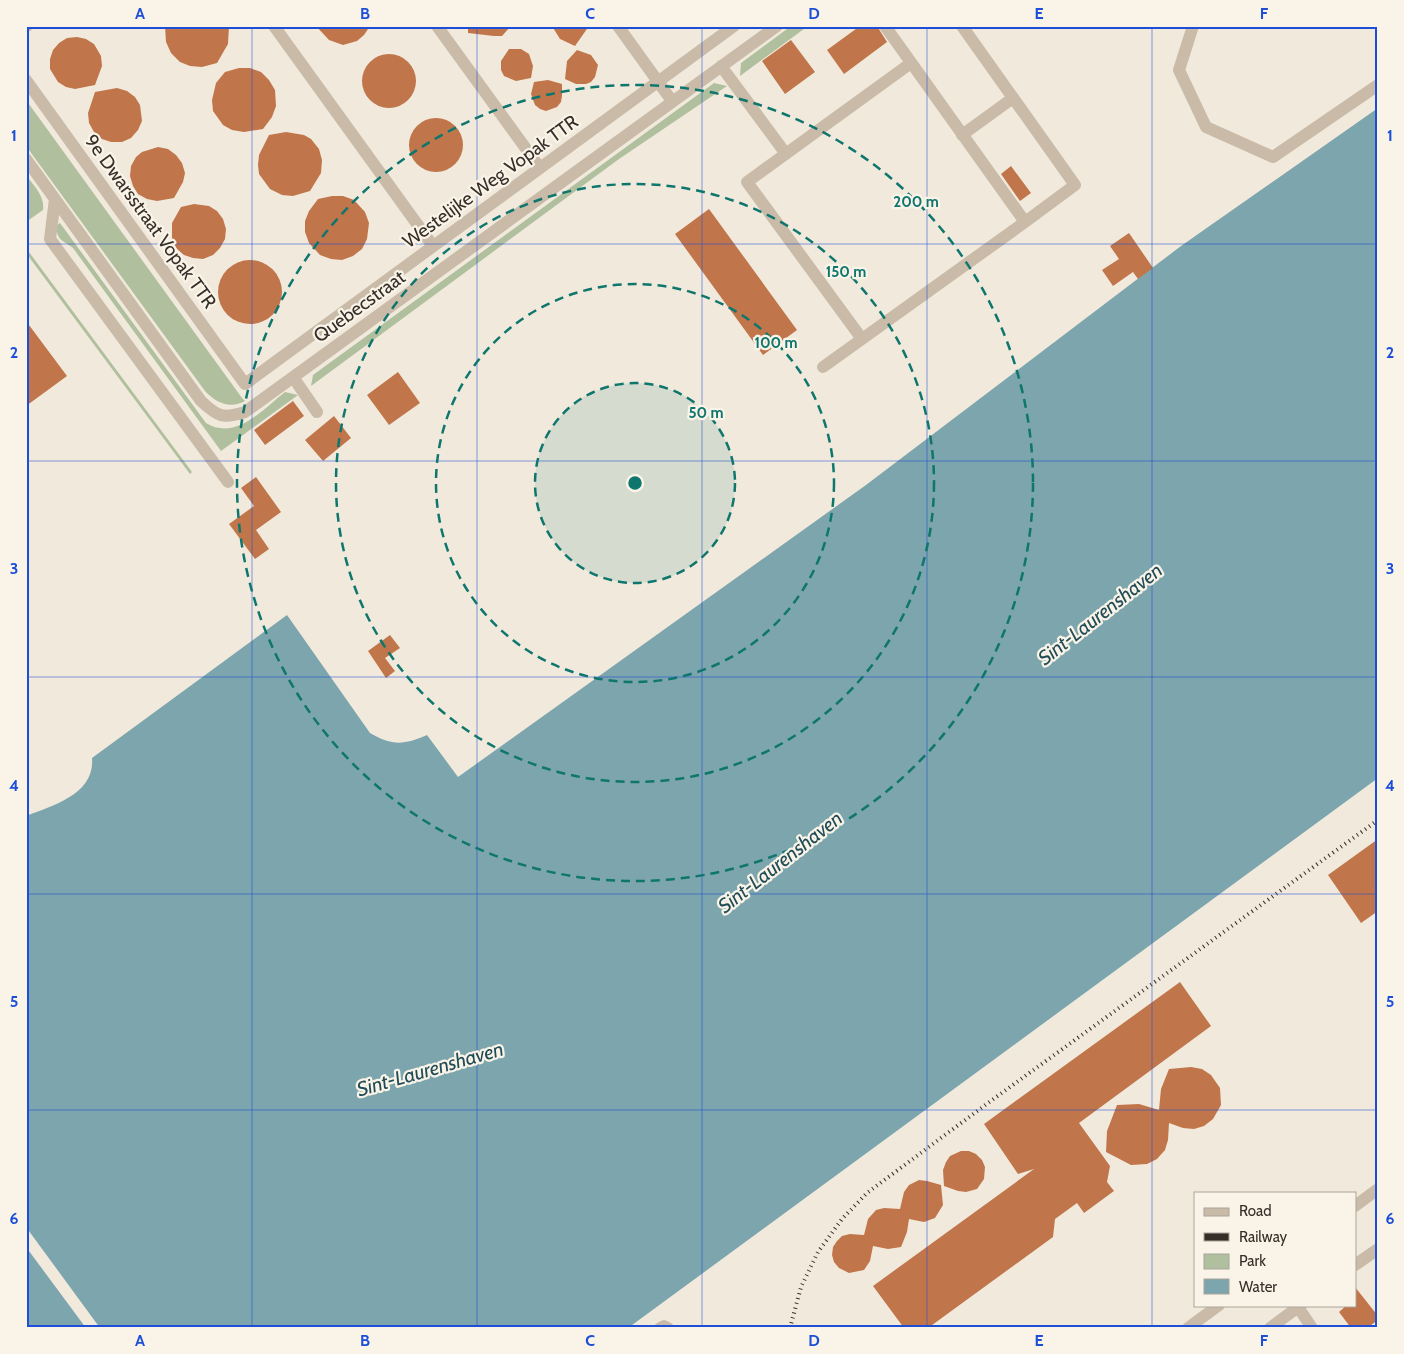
<svg xmlns="http://www.w3.org/2000/svg" width="1404" height="1354" font-family="Cabin,sans-serif">
  <style>
    .green { fill: #b0bf9d }
    .water { fill: #7ca5ad }
    .pier { fill: #f1eadc }
    .building { fill: #c1754a }
    .lines { fill: none; stroke-linecap: round; stroke-linejoin: round }
    .minor { stroke: #c9bba8; stroke-width: 12 }
    .rail { stroke: #362e28; stroke-width: 4; stroke-dasharray: 1 4; stroke-linecap: butt }
    .grid { fill: none; stroke: #1d4ed8; stroke-width: 1; stroke-opacity: 0.55 }
    .ring { fill: none; stroke: #0f766e; stroke-width: 2.5; stroke-dasharray: 9 6 }
    .labels { text-anchor: middle; stroke-width: 4.5; stroke-linejoin: round; paint-order: stroke }
    .street-label { font-size: 19px; fill: #362e28; stroke: #f9f3e8 }
    .water-label { font-size: 20px; font-style: italic; fill: #1f4c56; stroke: #f9f3e8 }
    .centre { fill: #0f766e; stroke: #f9f3e8; stroke-width: 2.5 }
    .ring-label { font-size: 15px; text-anchor: middle; font-weight: bold; fill: #0f766e; stroke: #f9f3e8; stroke-width: 4.5; stroke-linejoin: round; paint-order: stroke }
    .neatline { fill: none; stroke: #1d4ed8; stroke-width: 2 }
    .grid-label { font-size: 16px; text-anchor: middle; font-weight: bold; fill: #1d4ed8 }
  </style>
  <rect width="100%" height="100%" fill="#f1eadc"/>
  <!-- green -->
  <path class="green" d="M791,26h17l-68,50 1,-13z
    M714,83l13,3 -108,73 -308,227 2,-11z
    M26,100l216,298 3,3c-15,8 -29,2 -40,-10l-179,-245z
    M26,175c8,11 19,21 17,35l-17,12z
    M60,223l146,200c30,18 56,-13 79,-31l13,3 -77,56 -148,-203c-11,-9 -15,-6 -17,-22z
    M26,248l166,224 -2,2 -164,-221z"/>
  <!-- water -->
  <path class="water" d="M1378,108v670l-750,550h-602v-512c28,-11 69,-22 66,-58l195,-143 83,118c22,13 34,12 57,2l31,42 408,-292 315,-239z"/>
  <!-- pier -->
  <path class="pier" d="M26,1227l74,101h-14l-60,-81z"/>
  <!-- building -->
  <path class="building" d="M165,26h64l-1,18 -11,19 -15,4 -12,-1 -10,-4 -9,-9 -5,-11z
    M316,26h54l-6,9 -7,6 -14,4 -14,-5z
    M468,26h43l-9,10h-8l-26,-3z
    M552,26h37l-14,20 -15,-7z
    M860,26h17l10,16 -43,32 -17,-24z
    M77,37l9,2 8,5 7,12 1,10 -7,19 -20,4 -9,-2 -8,-5 -8,-13v-10l3,-9 6,-7 8,-5z
    M791,40l24,32 -30,22 -23,-33z
    M509,49h12l8,5 4,12 -2,12 -15,3 -12,-5 -3,-6v-9z
    M577,50l14,5 7,10 -3,12 -4,5 -5,2h-10l-11,-5 2,-18z
    M362 81a27 27 0 1 1 54 0a27 27 0 1 1-54 0Z
    M239,68h11l11,4 8,8 6,10 1,16 -4,11 -9,12 -19,3 -12,-2 -9,-5 -10,-14 -1,-11 4,-17 9,-11z
    M548,80l14,4v12l-1,6 -4,5 -11,4 -6,-2 -5,-4 -4,-11 3,-12z
    M117,88l10,3 8,6 5,8 2,16 -4,9 -7,8 -9,4h-11l-9,-3 -8,-7 -5,-9 -1,-10 7,-21z
    M409 145a27 27 0 1 1 54 0a27 27 0 1 1-54 0Z
    M286,132l18,3 7,4 8,10 3,11 -1,13 -11,18 -17,5 -11,-1 -12,-6 -11,-15 -1,-9 1,-10 10,-20z
    M158,147l10,2 8,6 6,8 3,10 -2,9 -9,16 -17,3 -10,-2 -9,-5 -5,-8 -3,-10 1,-10 5,-9 6,-5z
    M1011,166l20,27 -11,8 -19,-27z
    M332,196h11l11,4 11,12 4,11 -2,16 -5,10 -9,7 -11,4 -11,-1 -11,-4 -11,-12 -4,-11v-11l4,-10 9,-12z
    M194,204l15,2 8,5 6,8 3,10 -1,10 -5,9 -7,7 -10,4 -10,-1 -9,-3 -8,-7 -4,-10v-15l9,-16z
    M709,209l88,121 -34,25 -88,-121z
    M1129,233l24,35 -15,11 -5,-7 -20,14 -11,-16 17,-11 -9,-13z
    M218 292a32 32 0 1 1 64 0a32 32 0 1 1-64 0Z
    M26,321l41,55 -41,30z
    M398,372l22,31 -31,22 -22,-30z
    M293,401l11,15 -39,29 -11,-15z
    M334,416l17,22 -28,23 -18,-21z
    M256,477l25,35 -25,18 13,19 -14,10 -26,-35 25,-18 -13,-18z
    M390,635l10,13 -15,10 10,13 -9,7 -18,-27z
    M1378,839v72l-17,12 -33,-48z
    M1180,982l31,44 -132,97 31,43 -3,16 7,9 -30,22 -7,-10 -22,16 -2,18 -125,91h-24l-31,-42 161,-117 -16,5 -34,-50z
    M1191,1067l11,2 9,6 9,13 1,17 -8,14 -9,7 -10,3 -11,-1 -14,-5 -1,17 -3,10 -8,9 -10,5 -16,1 -25,-13 1,-21 10,-26 22,-1 20,6 2,-21 8,-20z
    M961,1151h8l7,3 6,6 3,7 -1,12 -7,10 -11,3 -8,-1 -14,-5 -1,-16 3,-8 4,-6z
    M919,1180l8,1 14,4 2,20 -8,13 -11,4 -15,-3 -2,13 -6,15 -13,2 -15,-3 -3,15 -6,9 -15,3 -10,-5 -5,-6 -2,-7 1,-8 4,-6 5,-5 8,-2 14,1 4,-16 8,-9 8,-2 16,1 4,-17 5,-7z
    M1355,1287l23,29v4l-11,8h-16l-12,-16 8,-7h8z"/>
  <g class="lines">
    <!-- minor -->
    <path class="minor" d="M26,26h1
      M274,26l159,220
      M437,26l103,142
      M618,26l54,75
      M962,26l113,159 -50,37
      M1193,26l-14,44 27,57 67,30 105,-72
      M721,66l65,88
      M26,80l219,304 489,-358
      M962,135l51,-37
      M26,159l175,242c17,16 22,18 44,11l532,-386
      M55,199l-5,40 178,243
      M862,339l-115,-157 164,-119
      M823,367l202,-145 -140,-196
      M293,377l24,35
      M1355,1206l23,-17
      M1355,1265l23,-16
      M1298,1307l14,21
      M660,1328l4,-2 4,2
      M1188,1328l31,-23
      M1270,1328l31,-23"/>
    <!-- rail -->
    <path class="rail" d="M790,1328l11,-41 17,-35 24,-33 25,-26 121,-90 390,-283"/>
  </g>
  <!-- grid -->
  <path class="grid" d="M252,26v1302M477,26v1302M702,26v1302M927,26v1302M1152,26v1302M26,244h1352M26,461h1352M26,677h1352M26,894h1352M26,1110h1352"/>
  <!-- distance rings -->
  <circle cx="635" cy="483" r="100" fill="#0f766e" fill-opacity=".12"/>
  <g class="ring">
    <circle cx="635" cy="483" r="100"/>
    <circle cx="635" cy="483" r="199"/>
    <circle cx="635" cy="483" r="299"/>
    <circle cx="635" cy="483" r="398"/>
  </g>
  <g class="labels">
    <!-- street labels -->
    <g class="street-label">
      <text transform="translate(490 181) rotate(-36)" y="7">Westelijke Weg Vopak TTR</text>
      <text transform="translate(151 221) rotate(54)" y="7">9e Dwarsstraat Vopak TTR</text>
      <text transform="translate(359 306) rotate(-36)" y="7">Quebecstraat</text>
    </g>
    <!-- water labels -->
    <g class="water-label">
      <text transform="translate(1100 614) rotate(-38)" y="7">Sint-Laurenshaven</text>
      <text transform="translate(780 862) rotate(-38)" y="7">Sint-Laurenshaven</text>
      <text transform="translate(430 1069) rotate(-16)" y="7">Sint-Laurenshaven</text>
    </g>
  </g>
  <circle cx="635" cy="483" r="8" class="centre"/>
  <g class="ring-label">
    <text x="916" y="207">200 m</text>
    <text x="846" y="277">150 m</text>
    <text x="776" y="348">100 m</text>
    <text x="706" y="418">50 m</text>
  </g>
  <!-- border -->
  <rect width="1404" height="1354" fill="none" stroke="#f9f3e8" stroke-width="55"/>
  <!-- legend -->
  <rect x="1194" y="1192" width="162" height="115" fill="#f9f3e8" stroke="#aba49b"/>
  <rect x="1204" y="1208" width="25" height="8" fill="#c9bba8" stroke="#aba49b"/>
  <text x="1239" y="1216" font-size="15" fill="#362e28">Road</text>
  <rect x="1204" y="1233" width="25" height="8" fill="#362e28" stroke="#aba49b"/>
  <text x="1239" y="1242" font-size="15" fill="#362e28">Railway</text>
  <rect x="1204" y="1254" width="25" height="15" fill="#b0bf9d" stroke="#aba49b"/>
  <text x="1239" y="1266" font-size="15" fill="#362e28">Park</text>
  <rect x="1204" y="1279" width="25" height="15" fill="#7ca5ad" stroke="#aba49b"/>
  <text x="1239" y="1292" font-size="15" fill="#362e28">Water</text>
  <rect x="28" y="28" width="1348" height="1298" class="neatline"/>
  <g class="grid-label">
    <text x="140" y="19">A</text>
    <text x="365" y="19">B</text>
    <text x="590" y="19">C</text>
    <text x="814" y="19">D</text>
    <text x="1039" y="19">E</text>
    <text x="1264" y="19">F</text>
    <text x="14" y="141">1</text>
    <text x="1390" y="141">1</text>
    <text x="14" y="358">2</text>
    <text x="1390" y="358">2</text>
    <text x="14" y="574">3</text>
    <text x="1390" y="574">3</text>
    <text x="14" y="791">4</text>
    <text x="1390" y="791">4</text>
    <text x="14" y="1007">5</text>
    <text x="1390" y="1007">5</text>
    <text x="14" y="1224">6</text>
    <text x="1390" y="1224">6</text>
    <text x="140" y="1346">A</text>
    <text x="365" y="1346">B</text>
    <text x="590" y="1346">C</text>
    <text x="814" y="1346">D</text>
    <text x="1039" y="1346">E</text>
    <text x="1264" y="1346">F</text>
  </g>
</svg>
